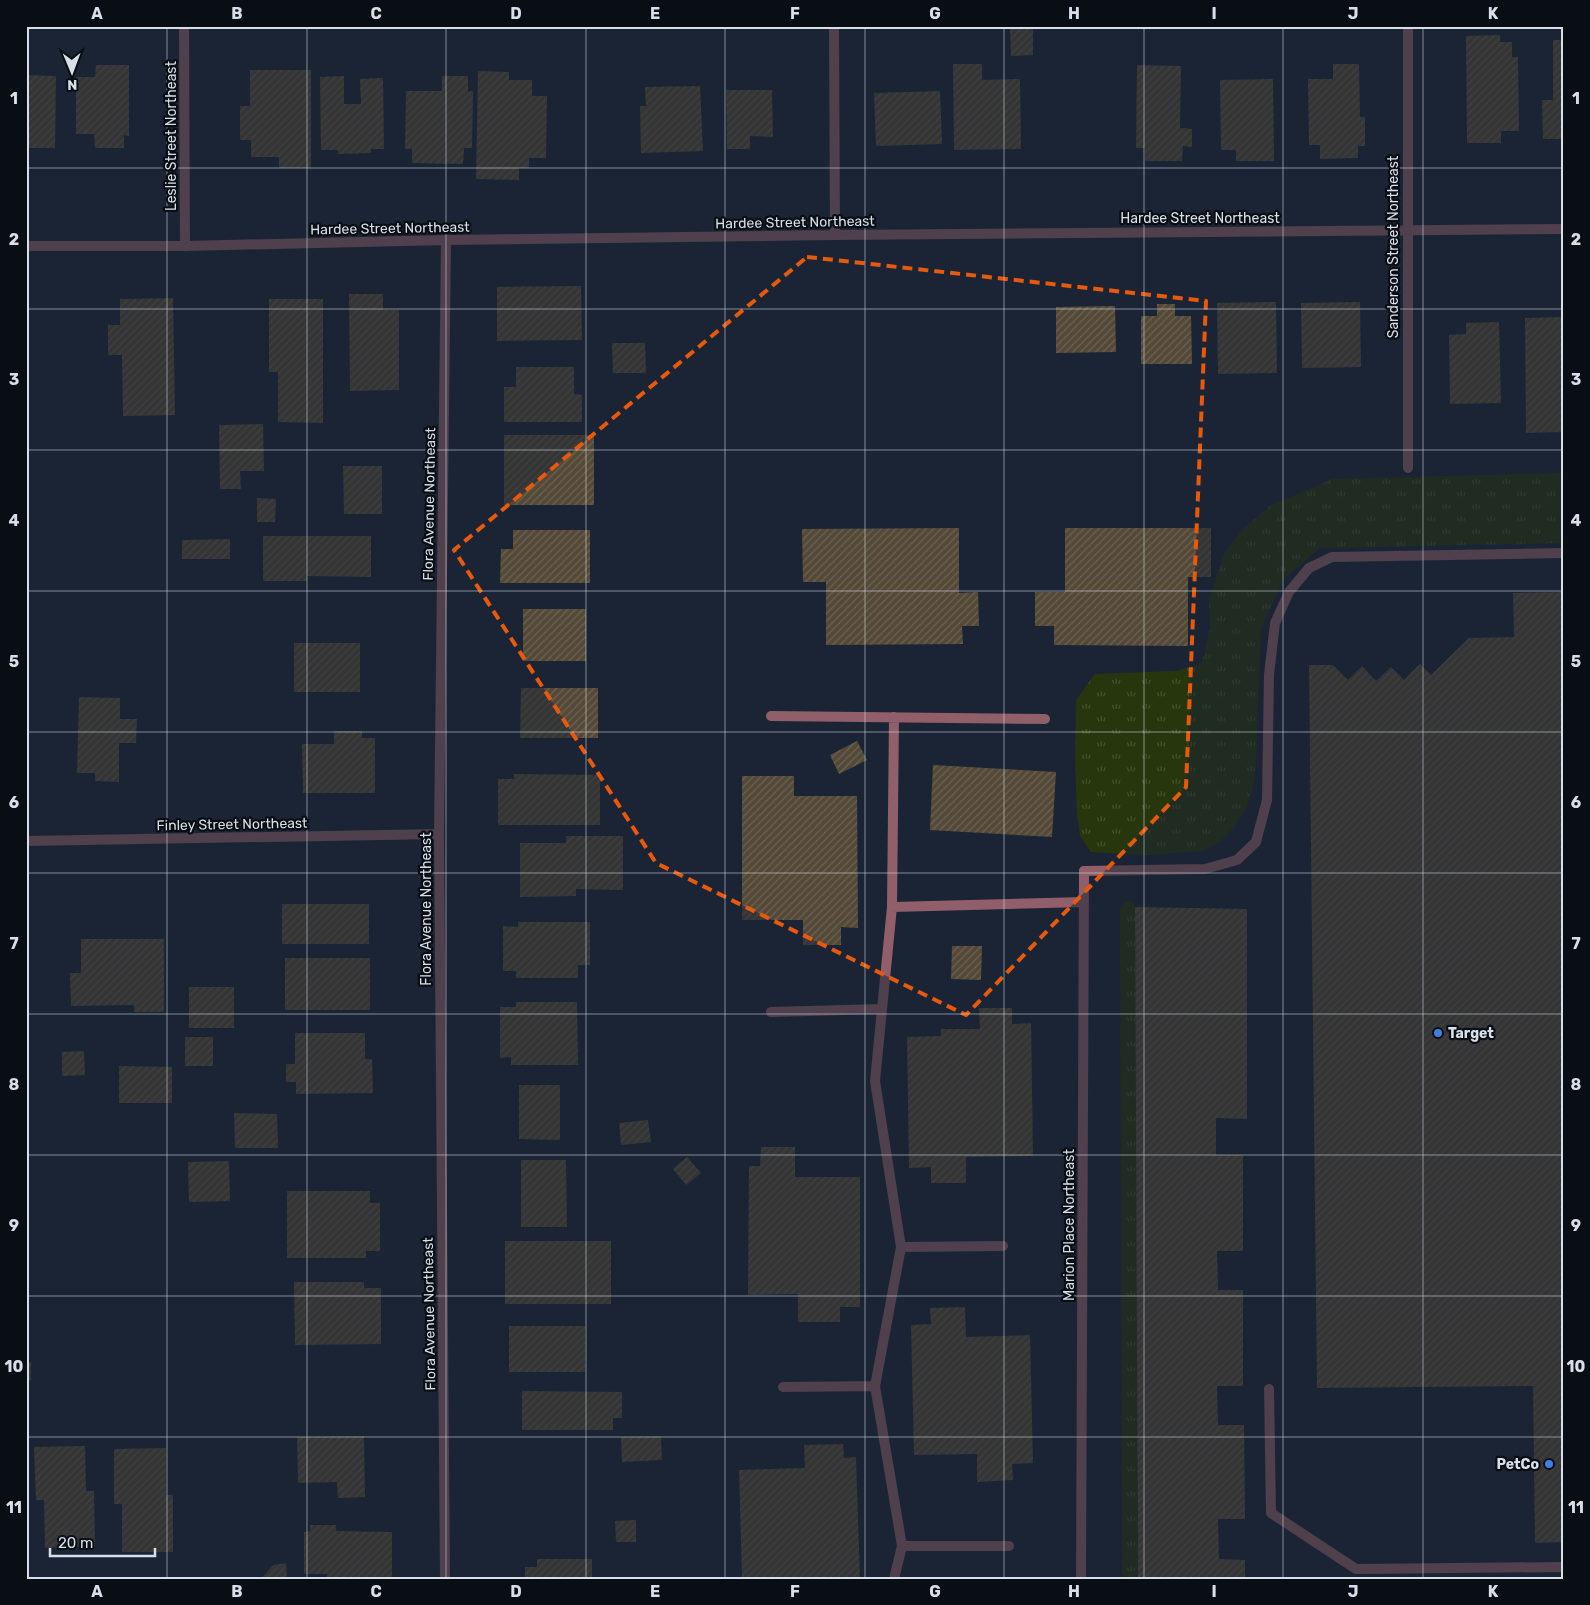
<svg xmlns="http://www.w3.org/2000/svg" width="1590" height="1605" font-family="Rubik,sans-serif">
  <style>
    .grass { fill: url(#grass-tufts) }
    .building { fill: url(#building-hatch) }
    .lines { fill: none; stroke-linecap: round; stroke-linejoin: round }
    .service { stroke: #905f6a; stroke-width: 10 }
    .minor { stroke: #905f6a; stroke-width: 10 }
    .marked { fill: none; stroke: #e8590c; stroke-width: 4; stroke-dasharray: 10 6; stroke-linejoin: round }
    .grid { fill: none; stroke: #d9dfea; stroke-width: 1; stroke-opacity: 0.55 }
    .shop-dot { fill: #3f7fe0; stroke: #090e14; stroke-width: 2 }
    .labels { text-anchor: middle; stroke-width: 4.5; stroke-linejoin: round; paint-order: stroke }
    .street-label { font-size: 14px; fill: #d9dfea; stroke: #090e14 }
    .poi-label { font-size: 14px; font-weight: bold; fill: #d9dfea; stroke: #090e14; text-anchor: start }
    .neatline { fill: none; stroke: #d9dfea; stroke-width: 2 }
    .grid-label { font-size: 16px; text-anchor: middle; font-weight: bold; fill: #d9dfea }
  </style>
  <defs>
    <pattern id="grass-tufts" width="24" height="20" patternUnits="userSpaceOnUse" patternTransform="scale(1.25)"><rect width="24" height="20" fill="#27360c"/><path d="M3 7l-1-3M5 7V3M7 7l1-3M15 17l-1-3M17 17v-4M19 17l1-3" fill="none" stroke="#465330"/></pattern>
    <pattern id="building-hatch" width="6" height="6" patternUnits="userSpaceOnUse" patternTransform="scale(1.25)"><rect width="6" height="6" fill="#544937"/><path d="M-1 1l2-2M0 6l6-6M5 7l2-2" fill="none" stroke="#6c6354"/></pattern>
  </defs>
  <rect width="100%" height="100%" fill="#1b2434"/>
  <!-- grass -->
  <path class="grass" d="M1564,473v70l-244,5 -36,31 -23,49 -6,152 -9,29 -11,17 -14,14 -15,10 -16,2 -44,3 -55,-3 -11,-16 -3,-22 -2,-59 1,-55 19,-26 82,-3 25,-8 8,-34 -1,-30 16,-47 17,-22 28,-24 62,-27z
    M1129,900l4,2 2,5 3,672h-16l-2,-669 1,-4z"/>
  <!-- building -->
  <path class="building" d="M1010,26h23v29l-22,1z
    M1500,35v7h12v15h6l1,74h-18v12h-34l-1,-107z
    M1553,40h11v99h-21l-1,-39h11z
    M953,64h29v16l38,-1 1,70 -67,1z
    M1333,64h26l1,53h5v29h-7v12l-38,1v-14h-11l-1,-66h25z
    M96,65h33v71l-5,-1v13h-29l-1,-14h-18v-57h19z
    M1137,65l44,1 -1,62 12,1v18l-9,-1 -1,15h-37v-13h-9z
    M250,70h61v98h-32v-11h-28v-17h-11v-34h10z
    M478,71l31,1v8h23v16h15l-1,62h-17v10h-10v12l-43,-1z
    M26,75l30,1 -1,72h-29z
    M344,76v28h17l-1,-25 23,-1 1,71h-13v4l-33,1v-4h-17l-1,-73z
    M442,76h26v16l5,-1 -1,57h-8l-1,16 -51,-1v-14h-7l1,-58h36z
    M1273,79l1,82h-38v-11h-15l-1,-70z
    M700,86l3,65 -62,2 -1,-47h6l-1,-19z
    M726,90h46l1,47 -23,-1v13h-23z
    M940,91l2,53 -66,2 -2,-53z
    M581,286l1,54 -85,1v-54z
    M349,294h34v16h16v80l-49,1z
    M173,298l2,117 -52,1 -1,-61h-14v-30h12v-26z
    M269,299h54v124l-45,-1v-50h-9z
    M1276,302l1,71 -59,1 -1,-71z
    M1360,302l1,65 -59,1 -1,-65z
    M1157,304h18v12h16l1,48h-51v-48h16z
    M1115,306l1,46 -60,1v-46z
    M1564,317v115l-38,1 -1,-115z
    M1499,322l2,81 -51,1 -1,-69 17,-1v-11z
    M612,343h33l1,30h-33z
    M516,367h58v27l8,1v27h-78v-35h12z
    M263,424l1,47h-24l1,18h-21l-1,-64z
    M504,435h90v70h-90z
    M343,466h39v48h-38z
    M257,498l19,1 -1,23h-18z
    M959,528v65l19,-1 1,34h-17l1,18 -137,1v-63h-23l-1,-53z
    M1065,528h146v49h-23v69l-134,-1v-19h-19v-34h30z
    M513,530h77v53h-90l1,-34h12z
    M263,536h108v41l-64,-1v5h-44z
    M230,539v20h-48v-19z
    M1564,592v950l-29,1 -2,-157 -216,2 -8,-723h24l15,15 14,-14 14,15 15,-14 13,13 16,-16 11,11 38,-37 45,-1 -1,-44z
    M523,609h63v52h-63z
    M294,643h66v49h-66z
    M521,688h77v50h-78z
    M79,697l41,1v21h17l-1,24h-17v39l-24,-1v-8h-18z
    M334,731h28v7h13v55h-72l-1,-49h32z
    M857,741l10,19 -28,14 -9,-19z
    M933,765l123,7 -4,65 -122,-7z
    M514,774l86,1v50h-102v-46h16z
    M742,776h52v20h63l1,132 -17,-1v18h-38v-25h-61z
    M566,836h57v54l-47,-1v7l-56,1v-54h46z
    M282,904h87v40h-87z
    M1135,907l112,2v210l-31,-1v37h27v96h-26l1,39h25v96h-26l1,39h26l1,94h-27l1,40 26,1v19h-107z
    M518,922h72v43h-12v13h-62v-7h-13v-45l15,1z
    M81,939h83v73h-30v-7l-63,1 -1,-33h11z
    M952,946h30l-1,34 -30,-1z
    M285,958h85v52h-85z
    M189,987h45v41h-45z
    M516,1002h61l1,63h-67v-8l-11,1v-51h16z
    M979,1008h33v16l19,-1 2,133 -67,1v26h-35v-16l-22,1 -2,-131 34,-1v-7h39z
    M295,1033h70v26h7l1,34 -77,1v-12h-10v-18h9z
    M185,1037h28v29h-28z
    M84,1051l1,24 -23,1v-24z
    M119,1066l53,1v36h-53z
    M519,1085h41v55l-41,-1z
    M234,1113l43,1 1,34h-43z
    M648,1120l3,22 -30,3 -2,-22z
    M761,1147h34v30h65v130h-20v15h-42v-28l-50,1 1,-129h11z
    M687,1157l14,16 -15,12 -13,-16z
    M521,1160h45l1,67h-46z
    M229,1161l1,40 -41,1 -1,-40z
    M287,1191h83v12h10v48h-14v7h-79z
    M505,1241h106v63h-106z
    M294,1282h70v6h17v56l-86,1z
    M965,1307l1,30 64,-2 3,128 -21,1 1,16 -36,2v-28l-63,1 -3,-130 20,-1 -1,-16z
    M509,1326h76v46h-76z
    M26,1362h5v18l-5,1z
    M522,1391l100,1v26h-9v12h-91z
    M364,1436l1,61 -27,1 -1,-16 -39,1 -1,-46z
    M661,1436l1,24 -40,2 -1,-25z
    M843,1444l1,14 12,-1 4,122h-118l-3,-109 66,-2 -1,-23z
    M85,1446l1,45h8l1,55 -50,2 -1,-48h-8l-2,-53z
    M166,1448v47h7v57h-51v-48h-8v-55z
    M636,1520v22h-20l-1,-21z
    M310,1525h26v6l56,1v47h-65v-5h-23v-42l6,-1z
    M537,1559h55v20h-67v-12h12z
    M286,1563l1,16h-26l12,-14z"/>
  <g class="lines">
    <!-- service -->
    <path class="service" d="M771,716l274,3
      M1084,871l121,-2 32,-9 19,-18 11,-42 2,-125 6,-52 14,-31 20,-24 23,-11 232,-4
      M892,907l192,-5
      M771,1012l111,-3
      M901,1247l102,-1
      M783,1387l92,-1
      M1269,1389l2,124 85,56 208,-2
      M902,1546h107
      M894,1579l8,-33 -27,-160 26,-139 -26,-166 17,-174 2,-190"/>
    <!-- minor -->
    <path class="minor" d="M184,26l1,220
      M834,26l1,209
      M1408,26v442
      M26,246h159l261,-6 389,-5 729,-6
      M26,841l413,-7
      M445,1579l-6,-745 7,-594
      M1081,1579l3,-708"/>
  </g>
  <!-- marked area -->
  <path d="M0 0H1590V1605H0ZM807,257l399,44 -20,486 -220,228 -310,-152 -202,-313z" fill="#1b2434" fill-opacity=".55" fill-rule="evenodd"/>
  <path class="marked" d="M807,257l399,44 -20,486 -220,228 -310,-152 -202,-313z"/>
  <!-- grid -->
  <path class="grid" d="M167,26v1553M307,26v1553M446,26v1553M586,26v1553M725,26v1553M865,26v1553M1004,26v1553M1144,26v1553M1283,26v1553M1423,26v1553M26,168h1538M26,309h1538M26,450h1538M26,591h1538M26,732h1538M26,873h1538M26,1014h1538M26,1155h1538M26,1296h1538M26,1437h1538"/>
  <!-- markers -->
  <g class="shop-dot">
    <circle cx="1438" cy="1033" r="5"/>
    <circle cx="1549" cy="1464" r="5"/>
  </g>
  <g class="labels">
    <!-- street labels -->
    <g class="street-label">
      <text transform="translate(171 136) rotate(-90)" y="5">Leslie Street Northeast</text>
      <text x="1200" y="223">Hardee Street Northeast</text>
      <text transform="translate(795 222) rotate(-1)" y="5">Hardee Street Northeast</text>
      <text transform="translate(390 228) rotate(-1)" y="5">Hardee Street Northeast</text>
      <text transform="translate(1393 247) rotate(-90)" y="5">Sanderson Street Northeast</text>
      <text transform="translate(429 504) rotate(-89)" y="5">Flora Avenue Northeast</text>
      <text transform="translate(232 824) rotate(-1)" y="5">Finley Street Northeast</text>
      <text transform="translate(426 909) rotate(-90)" y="5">Flora Avenue Northeast</text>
      <text transform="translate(1069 1225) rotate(-90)" y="5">Marion Place Northeast</text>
      <text transform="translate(429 1314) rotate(-91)" y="5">Flora Avenue Northeast</text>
    </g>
    <!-- poi labels -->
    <g class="poi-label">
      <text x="1448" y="1038">Target</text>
      <text x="1539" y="1469" text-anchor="end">PetCo</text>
    </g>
  </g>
  <!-- border -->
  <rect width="1590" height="1605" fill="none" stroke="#090e14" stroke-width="55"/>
  <!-- north arrow -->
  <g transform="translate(72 72) rotate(179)" stroke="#090e14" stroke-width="4" paint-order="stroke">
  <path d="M0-4L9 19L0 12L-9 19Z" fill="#d9dfea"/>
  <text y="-8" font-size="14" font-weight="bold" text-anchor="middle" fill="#d9dfea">N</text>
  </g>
  <!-- scale -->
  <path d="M50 1548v8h105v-8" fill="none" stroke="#d9dfea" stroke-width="2.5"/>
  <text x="58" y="1548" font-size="15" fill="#d9dfea" stroke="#090e14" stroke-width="4" paint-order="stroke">20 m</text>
  <rect x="28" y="28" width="1534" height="1550" class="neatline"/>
  <g class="grid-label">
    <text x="97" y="19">A</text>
    <text x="237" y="19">B</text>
    <text x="376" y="19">C</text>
    <text x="516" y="19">D</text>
    <text x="655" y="19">E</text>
    <text x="795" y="19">F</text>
    <text x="935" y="19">G</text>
    <text x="1074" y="19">H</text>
    <text x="1214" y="19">I</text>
    <text x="1353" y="19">J</text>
    <text x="1493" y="19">K</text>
    <text x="14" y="104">1</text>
    <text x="1576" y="104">1</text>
    <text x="14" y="245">2</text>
    <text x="1576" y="245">2</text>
    <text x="14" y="385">3</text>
    <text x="1576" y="385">3</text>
    <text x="14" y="526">4</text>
    <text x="1576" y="526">4</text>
    <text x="14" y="667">5</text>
    <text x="1576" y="667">5</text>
    <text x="14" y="808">6</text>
    <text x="1576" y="808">6</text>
    <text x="14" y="949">7</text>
    <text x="1576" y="949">7</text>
    <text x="14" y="1090">8</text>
    <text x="1576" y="1090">8</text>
    <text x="14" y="1231">9</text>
    <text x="1576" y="1231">9</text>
    <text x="14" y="1372">10</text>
    <text x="1576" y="1372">10</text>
    <text x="14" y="1513">11</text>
    <text x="1576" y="1513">11</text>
    <text x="97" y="1597">A</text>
    <text x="237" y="1597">B</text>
    <text x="376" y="1597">C</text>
    <text x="516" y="1597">D</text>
    <text x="655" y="1597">E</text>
    <text x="795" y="1597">F</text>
    <text x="935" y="1597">G</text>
    <text x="1074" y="1597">H</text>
    <text x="1214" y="1597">I</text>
    <text x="1353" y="1597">J</text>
    <text x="1493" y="1597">K</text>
  </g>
</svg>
